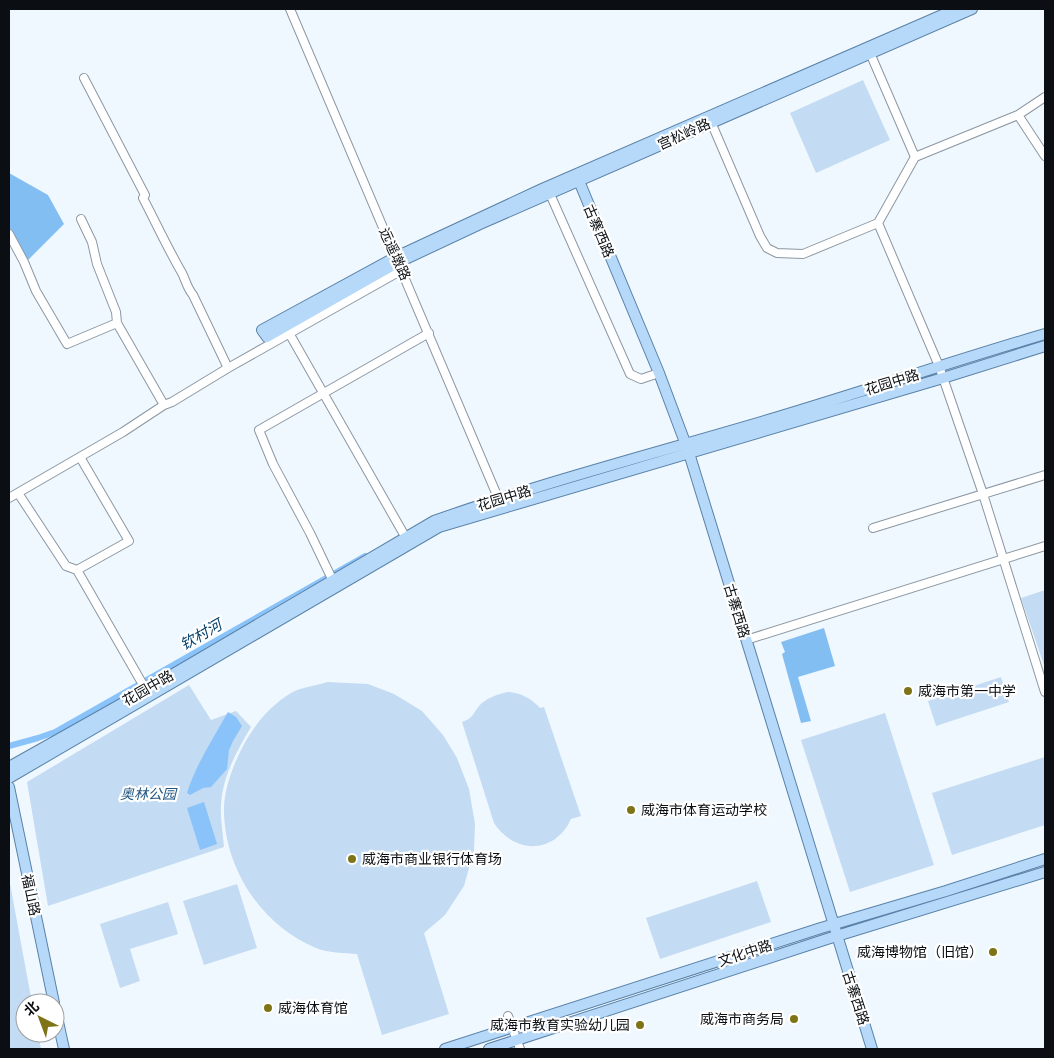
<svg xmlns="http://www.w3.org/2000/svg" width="1054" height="1058" font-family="'Source Serif 4','Noto Sans SC',serif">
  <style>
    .green { fill: #c3dbf3 }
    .forest { fill: #83bef3 }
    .water { fill: #89c3f9 }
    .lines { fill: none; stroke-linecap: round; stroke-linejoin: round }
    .canal { stroke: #89c3f9; stroke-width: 6 }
    .minor-casing { stroke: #8b97a2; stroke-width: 10 }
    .major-casing { stroke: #5a82a7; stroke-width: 12 }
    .minor { stroke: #fff; stroke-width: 8 }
    .major { stroke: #b6d9fa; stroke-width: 10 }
    .poi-dot { fill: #7e7417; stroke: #fff; stroke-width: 2 }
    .labels { text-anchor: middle; stroke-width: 4.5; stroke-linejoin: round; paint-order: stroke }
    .street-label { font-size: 14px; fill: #0b0f13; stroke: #fff }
    .poi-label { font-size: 14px; fill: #0b0f13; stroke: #fff; text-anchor: start }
    .park-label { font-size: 14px; font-style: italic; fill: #235784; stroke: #fff }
    .water-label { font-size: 15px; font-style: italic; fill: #05406a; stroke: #fff }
  </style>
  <rect width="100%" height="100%" fill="#f0f8ff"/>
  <!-- green -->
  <path class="green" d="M863,80l27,60 -74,33 -26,-60z
    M1045,590v78l-24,-70z
    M1001,677l8,25 -73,24 -8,-25z
    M327,682l41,2 26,10 28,17 21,24 14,23 12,31 6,35 -1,26 -10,36 -19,29 -21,18 25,81 -67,21 -25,-81c-13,-1 -29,-1 -41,-6 -56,-23 -93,-82 -92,-141 1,-20 8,-38 16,-55 11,-23 28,-45 51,-59 10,-6 25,-7 36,-11z
    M189,685l22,35 25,-9 15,16c-14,24 -28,48 -30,77 -1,14 2,29 3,43l-176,59 -21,-124z
    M508,692c13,1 23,6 32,16l4,-1 37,109 -10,3c-16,35 -56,36 -77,4l-32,-101c13,-4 11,-11 20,-19 7,-6 17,-9 26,-11z
    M885,713l49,152 -84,27 -49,-152z
    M1045,757v68l-93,30 -20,-62z
    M9,878l23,125h-7v30h13l3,16h-32z
    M757,881l14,41 -111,37 -14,-41z
    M237,884l20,64 -53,17 -21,-64z
    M168,902l10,32 -48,15 10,32 -20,7 -20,-64z"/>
  <!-- forest -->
  <path class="forest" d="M9,173l39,22 16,29 -36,36 -19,-32z
    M824,628l11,38 -37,11 13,44 -10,2 -19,-69 3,-2 -4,-10z"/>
  <!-- water -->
  <path class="water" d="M228,712l8,5 6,9 -9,15 -4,9 -2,19 -16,18 -8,1 -13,7 -3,-2c9,-29 26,-54 41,-81z
    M204,802l13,42 -17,6 -13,-42z"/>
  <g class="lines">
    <!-- canal -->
    <path class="canal" d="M9,746l29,-8 17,-6 310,-176"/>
    <defs>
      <path id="minor" d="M290,9l209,491
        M870,53l45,104 -37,66 61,143 44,128 62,198
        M84,78l61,117 -2,3c13,25 25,51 39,75 4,8 5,15 11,22l35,73
        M1045,97l-27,18 27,41
        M711,122l49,114 7,12 10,5 26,1 75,-31
        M915,157l103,-42
        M550,194l80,180 11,5 18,-6
        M81,219l11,23 5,22 19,48 1,11 47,82
        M9,234l15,28 12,29 31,53 50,-21
        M289,333l117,205
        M18,493l48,73 11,4 69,120
        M9,498l114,-66 41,-27 8,-3 56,-34 174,-98
        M873,528l172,-53
        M77,570l52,-29 -49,-84
        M333,581l-23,-48 -37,-69 -14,-34 170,-97
        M746,640l299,-94
        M508,1016l12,33"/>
      <path id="major" d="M956,9l-414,180 -146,68 -134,73 5,7 130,-74 83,-39 492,-215
        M579,181l80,192 30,80 183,596
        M9,767l137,-77 288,-169c113,-40 230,-70 344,-104 90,-27 178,-57 267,-83
        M9,778l430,-251 504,-149 102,-32
        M9,787l45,216
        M55,1008l9,41
        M445,1049l376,-121 125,-37 99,-32
        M489,1049l338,-110 218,-67"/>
    </defs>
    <!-- minor casing -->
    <use href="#minor" class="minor-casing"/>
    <!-- major casing -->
    <use href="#major" class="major-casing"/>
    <!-- minor -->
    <use href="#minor" class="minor"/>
    <!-- major -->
    <use href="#major" class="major"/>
  </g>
  <!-- markers -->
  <g class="poi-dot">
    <circle cx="908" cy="691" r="5"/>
    <circle cx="631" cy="810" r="5"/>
    <circle cx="352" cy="859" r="5"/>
    <circle cx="993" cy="952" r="5"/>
    <circle cx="268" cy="1008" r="5"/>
    <circle cx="794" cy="1019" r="5"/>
    <circle cx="640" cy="1025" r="5"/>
  </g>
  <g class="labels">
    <!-- street labels -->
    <g class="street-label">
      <text transform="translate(684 134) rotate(-24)" y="5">宫松岭路</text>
      <text transform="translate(599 231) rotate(67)" y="5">古寨西路</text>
      <text transform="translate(395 254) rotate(66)" y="5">远遥墩路</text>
      <text transform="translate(892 382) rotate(-17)" y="5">花园中路</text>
      <text transform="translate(504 498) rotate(-17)" y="5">花园中路</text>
      <text transform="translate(737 611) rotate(73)" y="5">古寨西路</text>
      <text transform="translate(148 688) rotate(-30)" y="5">花园中路</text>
      <text transform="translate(31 895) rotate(78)" y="5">福山路</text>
      <text transform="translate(745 953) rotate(-18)" y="5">文化中路</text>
      <text transform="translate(856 998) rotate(72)" y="5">古寨西路</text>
    </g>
    <!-- poi labels -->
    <g class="poi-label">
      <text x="918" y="696">威海市第一中学</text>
      <text x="641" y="815">威海市体育运动学校</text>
      <text x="362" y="864">威海市商业银行体育场</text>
      <text x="983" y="957" text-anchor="end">威海博物馆（旧馆）</text>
      <text x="278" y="1013">威海体育馆</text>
      <text x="784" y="1024" text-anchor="end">威海市商务局</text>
      <text x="630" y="1030" text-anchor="end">威海市教育实验幼儿园</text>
    </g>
    <!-- park labels -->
    <g class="park-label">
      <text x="148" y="799">奥林公园</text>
    </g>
    <!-- water labels -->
    <g class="water-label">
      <text transform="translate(201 635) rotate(-30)" y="5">钦村河</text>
    </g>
  </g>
  <!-- border -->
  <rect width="1054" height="1058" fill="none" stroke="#0b0f13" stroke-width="20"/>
  <!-- north arrow -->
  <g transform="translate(40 1018) rotate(318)"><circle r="24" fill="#ffffff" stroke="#9d9fa1"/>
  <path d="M0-4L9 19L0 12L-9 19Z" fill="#7e7417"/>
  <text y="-8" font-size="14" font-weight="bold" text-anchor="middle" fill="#0b0f13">北</text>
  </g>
</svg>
